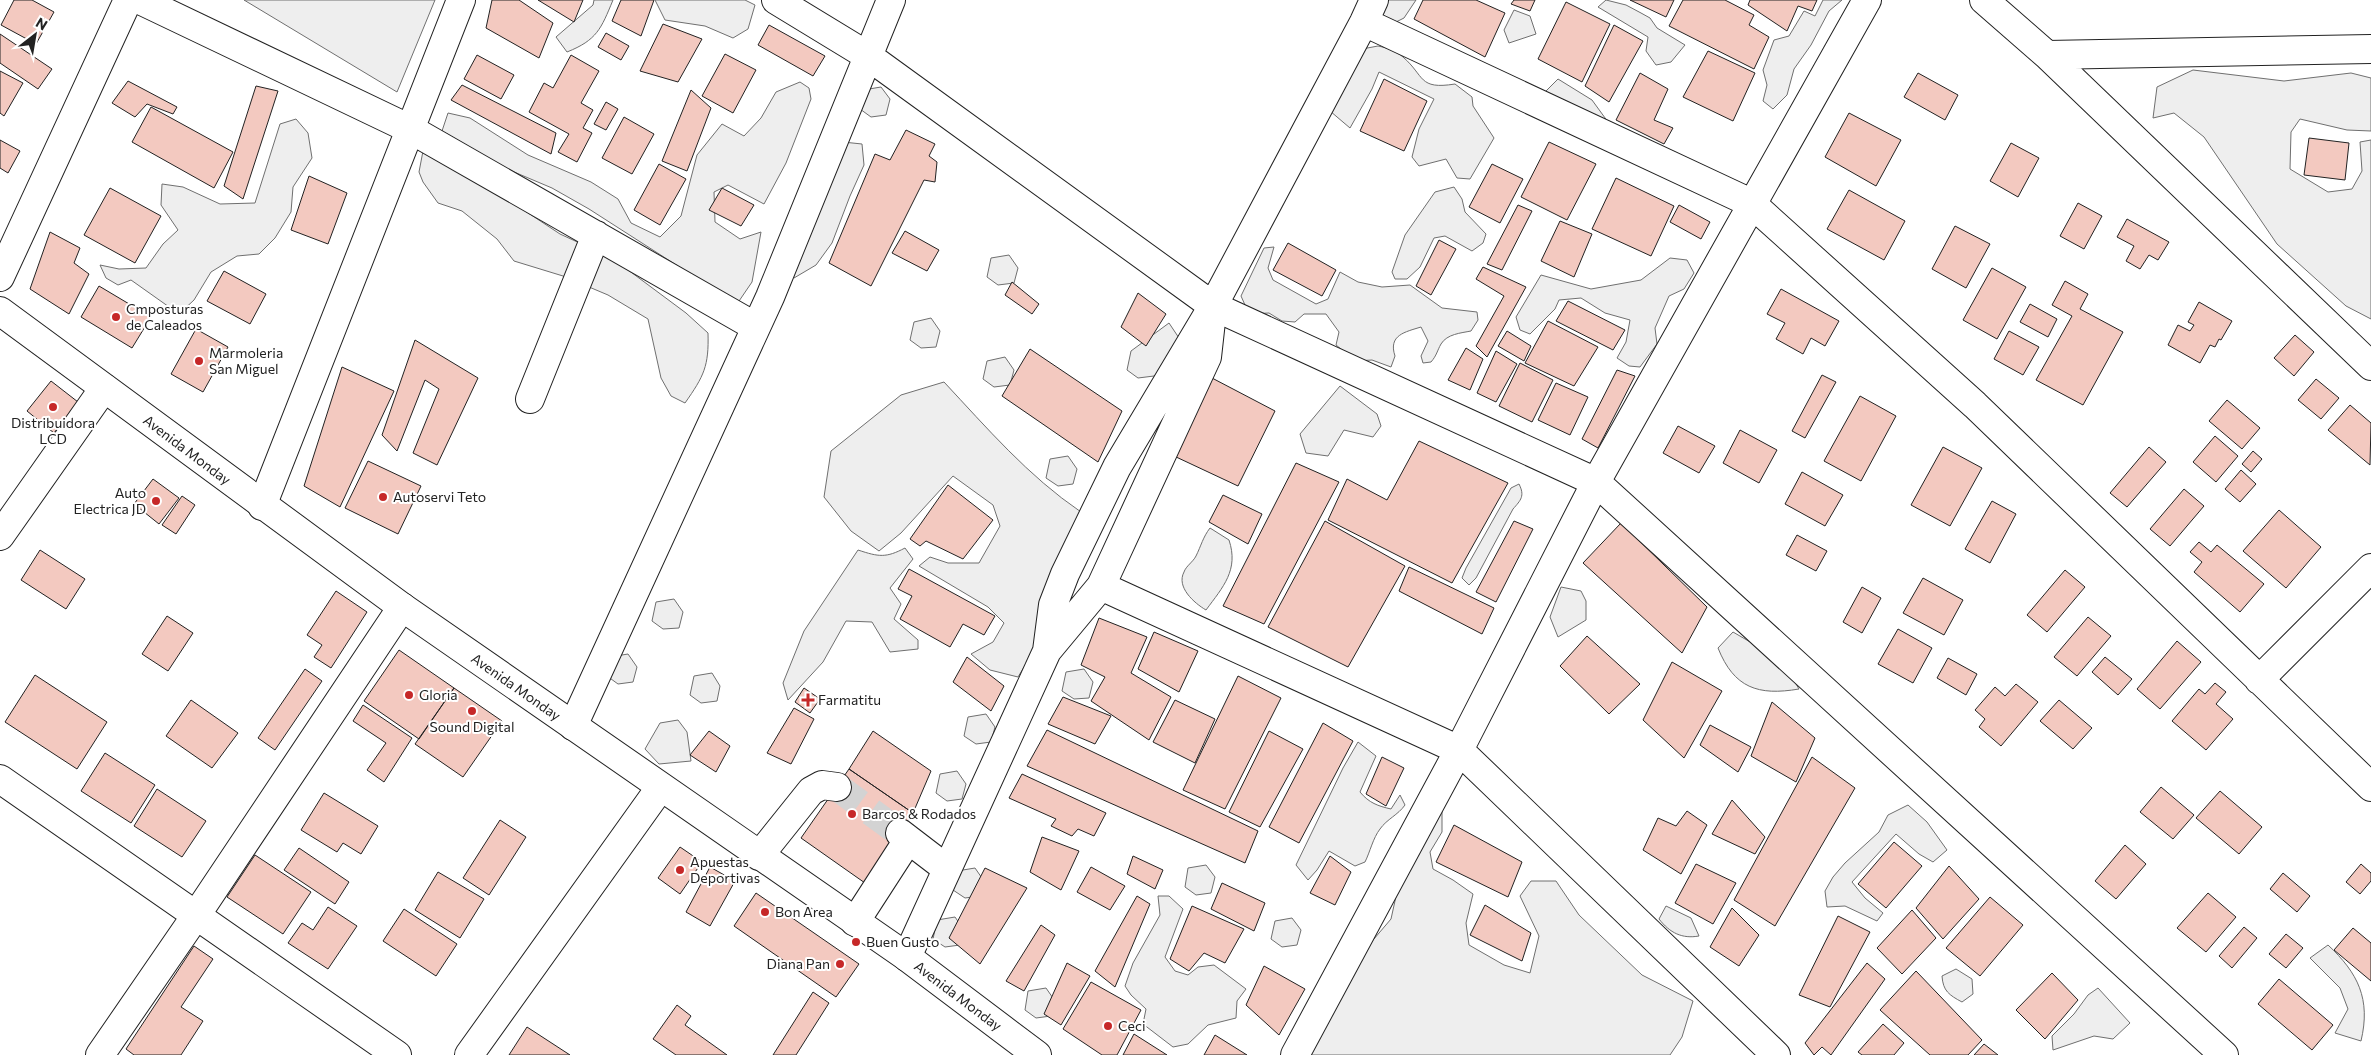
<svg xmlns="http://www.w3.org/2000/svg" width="2371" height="1055" font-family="Commissioner,sans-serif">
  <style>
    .green { fill: #eee; stroke: #6f6f6f }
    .building { fill: #f3c9c0; stroke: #222 }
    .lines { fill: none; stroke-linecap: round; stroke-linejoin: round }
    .minor-tunnel { stroke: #d3d3d3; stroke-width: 28; stroke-dasharray: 28 14; stroke-linecap: butt }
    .minor-casing { stroke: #222; stroke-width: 30 }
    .major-casing { stroke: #222; stroke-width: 30 }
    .minor { stroke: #fff; stroke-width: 28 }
    .major { stroke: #fff; stroke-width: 28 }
    .poi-dot { fill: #c62828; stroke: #fff; stroke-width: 2 }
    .labels { text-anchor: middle; stroke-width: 4; stroke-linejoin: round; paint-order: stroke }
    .poi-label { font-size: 14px; fill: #222; stroke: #fff; text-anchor: start }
    .street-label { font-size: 14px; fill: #222; stroke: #fff }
  </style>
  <rect width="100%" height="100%" fill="#fff"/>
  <!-- green -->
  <path class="green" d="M244,0h191l-38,92z
    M594,0h19c-12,29 -16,40 -46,52l-11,-15 37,-32z
    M655,0h90l10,5 -7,24 -15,9 -28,-12 -40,-6z
    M1386,0h30l-12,18 -10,5 -11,-7z
    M1606,0l20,5 15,8 9,5 7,10 28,17 -14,17 -15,3 -10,-14 2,-14 -50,-30z
    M1823,0h19l-13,11 -18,34 -17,24 -7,26 -14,14 -10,-8 4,-16 -4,-15 11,-30 15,-4 15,-25 11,5z
    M1514,10l16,6 6,18 -27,9 -5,-13z
    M1378,46c10,2 18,5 25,11 22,19 15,33 52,27l17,13 1,9 21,32 -24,41 -13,-1 -11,-19 -27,7 -7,-9 7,-28 15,-30 -55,-27 -7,17 -22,39 -20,-17 32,-62z
    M2193,70l91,11 67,-8 20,5v53l-24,-1 -47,-11 -9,13 -1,37 38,23 24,-3 10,-18 -2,-29 11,-2v179l-25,-13 -69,-62 -73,-107 -30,-24 -21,5 4,-31z
    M1558,79l34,21 16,22 -55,-21 -8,-9z
    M800,82l9,6 2,11 -25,64 -22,41 -36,-19 -14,7 1,30 25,17 21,-7 -9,50 -15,22 -148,-95 -37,-21 -45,-19 -65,-38 6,-18 22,5 58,37 63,27 27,17 13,24 29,14 21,-21 16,-61 25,-31 22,12 17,-18 15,-26z
    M881,87l9,12 -4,16 -15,2 -11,-8 3,-19z
    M296,119l12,14 4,25 -19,29 -2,25 -16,26 -16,16 -22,2 -26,16 -17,28 -15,14 -48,-34 -13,5 -12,-7 -6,-13 19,4 27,-1 17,-24 15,-14 -17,-25 1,-21 21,3 37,17 35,-1 25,-79z
    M843,142l19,2 2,21 -14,31 -18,47 -16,22 -22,13 -4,-18z
    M423,151l81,46 56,37 52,24 74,55 22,20c1,33 -4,43 -23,70l-14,-7 -10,-18 -13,-59 -40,-24 -45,-19 -49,-15 -17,-22 -35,-28 -24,-8 -15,-21 -4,-10z
    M1454,187l8,12 3,13 21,22 -3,9 -11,8 -27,-15 -11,2 -14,29 -13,12h-12l-3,-7 13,-37 30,-43z
    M1274,247l-6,21 5,12 43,24 12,-5 12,-27 18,10 24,5 28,-2 32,23 35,4 1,8 -7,11c-10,2 -24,3 -30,13 -4,7 -4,11 -10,18l-8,1 -2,-7 7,-15 -7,-14c-16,5 -33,8 -26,29l-4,11 -19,-7 -16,1 -20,-16 3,-13 -13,-18h-22l-9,8 -13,-1 -13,-8 -20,1 -8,-18 23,-48z
    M1009,255l9,13 -4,15 -16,2 -11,-8 4,-19z
    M1670,258l17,2 7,13 -10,16 -15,7 -14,32 2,16 -17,23 -11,-1 -12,-8 9,-16 4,-22 -25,-7 -24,-15 -22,2 -4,9 -25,25 -10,-4 -4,-13 25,-42 50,14 50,-9z
    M931,318l9,13 -4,16 -15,1 -11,-8 4,-18z
    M1169,323l18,27 -33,26 -16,2 -11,-8 4,-19z
    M1005,357l9,13 -4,15 -16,2 -11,-8 4,-18z
    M944,382c43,46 84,94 137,130l-41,129 -22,36 -28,-7 -19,-16 22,-12 11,-19 -16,-16 -69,-41 11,-9 18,6h31l21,-37 -7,-21 -40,-29 -52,57 -22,18 -28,-20 -27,-34 7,-46 70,-56z
    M1340,386l37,28 4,12 -8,11 -29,-7 -16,26 -22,-3 -6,-19z
    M1068,456l9,13 -4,15 -15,2 -12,-8 4,-19z
    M1519,484c6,12 2,16 -6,25l-37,69 -7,7 -7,-7 4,-10 45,-80z
    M1210,528l19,12c10,30 -6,47 -23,70 -12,-7 -30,-23 -22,-38 2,-6 9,-10 12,-16 5,-10 7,-19 14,-28z
    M905,548l8,11 -23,29 11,16 -7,15 24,21v9l-28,3 -18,-30 -26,-1 -23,41 -35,38 -5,-17 21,-52 54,-81c21,7 28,8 47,-2z
    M1561,587l20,4 5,10v19l-28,17 -8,-20z
    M674,599l9,13 -4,16 -16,1 -11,-8 4,-19z
    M1733,632l31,18 23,19 12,20c-41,7 -65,-1 -81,-41z
    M628,654l9,13 -4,15 -15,2 -11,-8 3,-19z
    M1084,669l9,13 -4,16 -15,1 -12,-8 4,-19z
    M712,673l8,13 -3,15 -16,2 -11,-8 4,-19z
    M986,714l9,13 -4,15 -15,2 -12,-8 4,-19z
    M678,720l9,12 4,29 -32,3 -14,-15 15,-26z
    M1358,742l18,14 -16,36c9,11 18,14 31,17l9,-14 5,10c-7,10 -18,14 -25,24 -7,9 -10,23 -15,33l-10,4 -26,-15 -12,19 -9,10 -12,-15 47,-97z
    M957,771l9,13 -4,15 -15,2 -11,-8 4,-19z
    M1908,805l19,17 20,28 -14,12 -14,-8 -23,-20 -44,48 13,16 18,15 -6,8 -32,-15 -18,1 -2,-16 8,-14 12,-14 34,-31 9,-17z
    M1442,812v20l-12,20 3,17 20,11 20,14 -7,29 3,22 35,20 26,8 9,-37 -19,-40 11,-15h25l23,34 63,60 51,26 -11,36 -12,18h-366l52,-95 35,-41 13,-59 23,-44z
    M1206,865l9,12 -4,16 -15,2 -11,-8 3,-19z
    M975,868l9,13 -4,15 -15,2 -12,-8 4,-19z
    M1158,896h11l14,13 -18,48 10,14 13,4 10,-8 16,-2 32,24 -9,12 -1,17 -28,7 -20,19 -15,3 -30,-23 3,-15 -15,-14 -6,-9 8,-23 27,-48z
    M1666,906l25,12 8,18c-17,3 -29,-3 -40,-17z
    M955,917l9,13 -4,15 -15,2 -12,-8 4,-19z
    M1292,918l9,12 -4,15 -15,2 -11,-8 4,-18z
    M2328,945c30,28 43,54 33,96l-26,-8 13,-24 -8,-21 -30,-30z
    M1956,969l16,10 1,15 -11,8c-13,-7 -19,-11 -20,-26z
    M1046,988l9,13 -4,15 -15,2 -11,-8 3,-19z
    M2098,988l32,35 -17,16 -19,-3 -41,14 -1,-14 22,-22 14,-19z"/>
  <!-- building -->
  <path class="building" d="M14,0h18l22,12 -18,32 -35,-19z
    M492,0h27l34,23 -14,35 -53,-30z
    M538,0h45l-9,22z
    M621,0h33l-13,36 -29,-15z
    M1423,0h53l29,13 -20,44 -71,-38z
    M1514,0h21l-5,11 -19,-7z
    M1630,0h44l-8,17z
    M1683,0h42l29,15 -5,10 20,12 -15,32 -85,-43z
    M1750,0h67l-5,11 -14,-5 -11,25 -39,-26z
    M1566,2l44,22 -28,58 -44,-23z
    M663,24l39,15 -24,43 -38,-11z
    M769,25l56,31 -12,20 -55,-31z
    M1614,25l29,16 -34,61 -24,-16z
    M606,33l23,13 -8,14 -23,-13z
    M0,34l52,35 -14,20 -38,-26z
    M1708,51l47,22 -22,48 -50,-24z
    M725,54l31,16 -23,43 -31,-17z
    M477,55l37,20 -13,24 -37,-20z
    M571,55l28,16 -18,32 12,7 -10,18 9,5 -15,29 -19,-10 11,-18 -40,-22 15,-29 9,5z
    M0,71l23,12 -19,33 -4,-3z
    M1640,73l28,16 -14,31 19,8 -9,16 -48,-24z
    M1918,73l40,22 -13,25 -41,-23z
    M1384,79l43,22 -23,50 -44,-20z
    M128,81l49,26 -4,7 -26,-10 -12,13 -23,-14z
    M462,85l94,48 -5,21 -100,-54z
    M256,86l22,5 -35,108 -19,-13z
    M691,90l20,18 -24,63 -25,-10z
    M606,102l12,7 -12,21 -12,-6z
    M151,107l82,45 -19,36 -82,-46z
    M1849,113l52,27 -25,46 -51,-29z
    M624,117l30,17 -22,40 -30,-16z
    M906,130l29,14 -6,12 8,6 -2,20 -11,-2 -53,106 -42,-23 46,-109 15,6z
    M2309,138l40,5 -4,37 -41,-5z
    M0,140l20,11 -12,22 -8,-5z
    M1549,142l47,22 -29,56 -46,-23z
    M2011,143l28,15 -21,39 -28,-16z
    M659,164l27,15 -26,46 -26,-15z
    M1492,164l31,15 -23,44 -31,-16z
    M309,176l38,17 -19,51 -37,-14z
    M1616,178l58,28 -23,50 -59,-27z
    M110,188l51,28 -26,47 -51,-28z
    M722,188l32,17 -13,21 -32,-16z
    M1849,190l56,31 -21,39 -57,-31z
    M2078,203l24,13 -18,33 -24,-13z
    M1518,205l14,6 -30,59 -15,-6z
    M1679,205l31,17 -9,17 -31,-17z
    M2127,219l42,23 -11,18 -9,-5 -9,14 -14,-8 8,-15 -17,-9z
    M1560,221l32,13 -18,43 -33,-16z
    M1955,226l35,18 -24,44 -34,-19z
    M905,231l34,19 -12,21 -35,-18z
    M50,232l30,16 -6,15 15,11 -20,40 -39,-25z
    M1439,240l17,9 -25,46 -15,-9z
    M1288,243l48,27 -14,26 -49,-26z
    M1483,267l43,20 -39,70 -11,-11 28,-50 -28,-17z
    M1992,268l34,19 -29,52 -34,-19z
    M224,271l42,23 -16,30 -43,-23z
    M2065,281l23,13 -8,15 43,23 -40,73 -47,-25 36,-64 -20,-11z
    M1012,282l27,22 -7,10 -27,-19z
    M99,286l52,31 -19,31 -51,-31z
    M1781,289l58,32 -14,25 -14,-8 -8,16 -27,-15 9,-16 -18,-9z
    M1138,293l28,21 -20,32 -25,-19z
    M1568,301l57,29 -12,20 -57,-29z
    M2199,302l33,19 -11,19 -2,-1 -4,8 -5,-2 -10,18 -32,-18 10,-20 12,6 4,-6 -6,-3z
    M2030,304l27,15 -9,18 -28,-15z
    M1548,321l50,26 -24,39 -49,-23z
    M196,329l32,18 -25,45 -32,-18z
    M1507,331l24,15 -7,15 -26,-15z
    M2009,331l30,16 -16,28 -29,-16z
    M2295,335l19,17 -20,24 -20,-18z
    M415,340l63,38 -41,87 -24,-12 26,-64 -14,-9 -28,71 -15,-16z
    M1466,348l17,11 -13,31 -22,-10z
    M1030,349l92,62 -24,51 -96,-66z
    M1496,351l21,13 -21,38 -19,-9z
    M1520,363l33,17 -21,42 -33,-16z
    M342,367l52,24 -54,116 -36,-21z
    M1617,370l18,6 -37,72 -16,-9z
    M1822,375l14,7 -31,56 -13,-7z
    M1212,378l63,33 -37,75 -64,-30z
    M2316,379l23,19 -18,21 -23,-19z
    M51,381l27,21 -24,31 -27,-22z
    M1556,383l32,14 -18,38 -32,-15z
    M1860,396l36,20 -35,65 -37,-20z
    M2227,400l33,28 -18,21 -33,-28z
    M2350,405l21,18 -1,42 -42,-35z
    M1678,426l37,20 -16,27 -36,-20z
    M1740,430l37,20 -18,33 -36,-20z
    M2215,436l23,20 -22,26 -23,-20z
    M1419,441l89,42 -56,100 -124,-63 19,-41 40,21z
    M1943,447l39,21 -32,58 -39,-21z
    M2149,447l17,15 -39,45 -17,-14z
    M2253,451l9,8 -11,13 -9,-8z
    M368,461l53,25 -23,48 -53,-26z
    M1296,463l43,19 -75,142 -41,-18z
    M2241,470l15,14 -16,18 -15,-13z
    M1802,472l41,23 -18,31 -40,-22z
    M153,479l26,19 -20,26 -25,-20z
    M948,485l45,35 -30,39 -37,-18 -6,5 -10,-7z
    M2184,489l20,17 -34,40 -20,-17z
    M1223,495l39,19 -14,30 -39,-22z
    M182,496l13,9 -19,29 -14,-9z
    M1992,501l24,13 -26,49 -25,-14z
    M2279,510l42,37 -35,41 -43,-37z
    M1325,521l80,45 -57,101 -80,-40z
    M1514,521l19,8 -37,73 -20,-10z
    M1621,523l86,84 -25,46 -99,-90z
    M1797,535l30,16 -11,20 -30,-16z
    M2199,542l12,10 6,-7 47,39 -24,28 -46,-40 8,-10 -12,-10z
    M40,550l45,29 -19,30 -45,-29z
    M1409,567l85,41 -12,26 -83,-43z
    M909,569l86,47 -11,19 -21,-11 -13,23 -50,-28 12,-23 -14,-7z
    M2065,570l20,17 -38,45 -20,-17z
    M1923,578l40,22 -19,35 -41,-22z
    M1862,587l19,11 -19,35 -19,-11z
    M336,591l31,21 -36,56 -17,-11 8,-12 -15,-10z
    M167,616l26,17 -25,38 -26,-17z
    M2088,617l23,19 -34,40 -23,-19z
    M1099,618l48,19 -16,36 40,24 -22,43 -58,-39 14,-24 -24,-12z
    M1898,629l34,19 -19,35 -35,-19z
    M1154,632l44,19 -19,41 -41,-23z
    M1587,636l53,48 -31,30 -49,-48z
    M2177,641l24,21 -41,47 -23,-20z
    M399,650l55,38 -35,51 -55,-38z
    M967,657l37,29 -13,25 -38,-29z
    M2105,657l27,22 -14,16 -26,-23z
    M1948,658l29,16 -11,21 -29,-17z
    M1672,662l50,29 -38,67 -41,-38z
    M305,669l17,12 -47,69 -17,-12z
    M35,675l72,47 -30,47 -72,-47z
    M1238,676l43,22 -56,111 -42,-19z
    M2215,683l11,9 -10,12 17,15 -27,31 -34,-29 27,-32 6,5z
    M2016,684l22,18 -37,44 -22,-19 6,-8 -10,-9 20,-23 10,9z
    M454,688l48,33 -39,56 -48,-33z
    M804,688l16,11 -10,14 -15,-11z
    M1063,697l48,19 -16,28 -47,-20z
    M191,700l47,33 -26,35 -46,-32z
    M1175,700l40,19 -20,44 -42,-21z
    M2059,700l33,28 -19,21 -33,-28z
    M1772,702l43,36 -19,44 -45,-26z
    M363,705l49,33 -28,44 -17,-12 19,-27 -33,-22z
    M794,708l20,11 -23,45 -24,-11z
    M1323,723l30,18 -54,102 -30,-16z
    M1710,725l41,22 -13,25 -38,-27z
    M1047,730l211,101 -13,32 -218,-97z
    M709,731l21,15 -14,26 -26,-17z
    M873,731l58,40 -18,42 -64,-44z
    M1269,731l34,18 -43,78 -31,-15z
    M105,753l50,32 -24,38 -50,-32z
    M1382,757l22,11 -18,38 -20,-12z
    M1812,757l43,31 -80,138 -41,-26z
    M849,769l64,44 -48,70 -64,-45z
    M1022,774l84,39 -12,23 -16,-7 -6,7 -21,-10 5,-7 -47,-21z
    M2161,787l33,28 -21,24 -33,-27z
    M157,789l49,32 -24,36 -48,-31z
    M2220,791l42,36 -23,27 -43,-36z
    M324,793l54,33 -17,28 -18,-11 -6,9 -36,-22z
    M1732,800l33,37 -10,17 -43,-20z
    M1687,811l20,14 -26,49 -38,-24 15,-32 18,8z
    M500,820l26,17 -37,58 -26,-17z
    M1454,825l68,37 -14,35 -72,-35z
    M1042,837l37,14 -18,39 -31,-18z
    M1894,842l28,24 -36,42 -28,-24z
    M2125,845l21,19 -30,35 -21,-18z
    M680,847l22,15 -22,32 -22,-16z
    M299,848l50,34 -14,22 -51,-34z
    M255,855l56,37 -28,42 -56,-37z
    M1133,856l30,14 -8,19 -28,-15z
    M1330,856l21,16 -16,33 -25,-12z
    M1696,864l40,19 -23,41 -38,-21z
    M2361,864l10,9v8l-11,13 -14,-12z
    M1949,866l30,33 -36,40 -27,-31z
    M710,867l25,14 -25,45 -24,-14z
    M1091,867l34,19 -15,24 -33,-18z
    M985,868l42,20 -47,76 -31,-26z
    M438,872l46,27 -24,39 -45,-28z
    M2283,873l27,23 -13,16 -27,-23z
    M1222,883l43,20 -11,28 -43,-22z
    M756,893l103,71 -23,33 -102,-71z
    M2208,893l28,24 -30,35 -29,-24z
    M1137,896l13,8 -35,83 -20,-16z
    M1990,897l33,28 -43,51 -34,-28z
    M1485,905l46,28 -9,28 -52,-26z
    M1192,906l52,23 -19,34 -21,-10 -15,18 -19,-12z
    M328,907l29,19 -29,43 -40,-26 14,-20 11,7z
    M1732,908l27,27 -20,31 -29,-19z
    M404,909l53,35 -21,32 -53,-35z
    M1912,910l24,28 -34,36 -25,-26z
    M1838,916l32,16 -40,75 -31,-12z
    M1041,925l14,10 -31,56 -18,-10z
    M2244,927l13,11 -25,30 -13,-12z
    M2353,928l18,15v38l-37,-31z
    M2286,934l17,14 -17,20 -17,-14z
    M194,946l19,13 -32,48 22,14 -22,34h-47l-8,-6z
    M1067,963l23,13 -29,49 -17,-11z
    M1867,963l18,16 -54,76 -9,-8 -8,8 -9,-12z
    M1264,966l41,23 -26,46 -33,-30z
    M1916,971l66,69 -14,15h-38l-50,-45z
    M2052,973l26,27 -33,39 -29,-29z
    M2279,979l54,46 -21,25 -54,-46z
    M1091,982l50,28 -24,45h-15l-39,-26z
    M813,992l16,11 -33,52h-23z
    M677,1005l14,11 -6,9 42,30h-51l-23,-16z
    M1883,1024l21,19 -10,12h-32l-4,-3z
    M527,1027l43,28h-61z
    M1134,1034l33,21h-44z
    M1215,1035l32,20h-43z
    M1984,1044l14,11h-24z"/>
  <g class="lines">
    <!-- minor-tunnel -->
    <path class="minor-tunnel" d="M837,787l63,46"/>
    <defs>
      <path id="minor" d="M140,0l270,129 346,198
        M776,0l92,56 345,250 383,176 628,573
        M1984,0l63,55 324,311
        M1364,22l387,181 224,202 396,382
        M2047,55l324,-6
        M0,277l128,-277
        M530,399l66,-164
        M262,506l199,-506
        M0,536l104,-148
        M1101,586l358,164 317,305
        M1047,651l6,-46 12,-31 52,-107 96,-161 151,-284 10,-22
        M2259,680l112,-112
        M573,726l197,-429 121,-297
        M0,779l397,276
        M900,833l47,36
        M759,856l52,-65 11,-6 15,2
        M855,922l53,-82
        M907,957l140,-306 54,-65 106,-229 5,-45
        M100,1055l95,-138 207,-310
        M469,1055l191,-267
        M1295,1055l164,-305 137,-268 271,-482"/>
      <path id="major" d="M0,311l402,296 505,350 130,98"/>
    </defs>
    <!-- minor casing -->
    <use href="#minor" class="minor-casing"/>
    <!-- major casing -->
    <use href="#major" class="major-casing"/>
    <!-- minor -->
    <use href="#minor" class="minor"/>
    <!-- major -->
    <use href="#major" class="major"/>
  </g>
  <!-- markers -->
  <g class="poi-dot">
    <circle cx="116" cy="317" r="5"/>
    <circle cx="199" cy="361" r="5"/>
    <circle cx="53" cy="407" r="5"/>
    <circle cx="383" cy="497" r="5"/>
    <circle cx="156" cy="501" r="5"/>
    <circle cx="409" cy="695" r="5"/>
    <path d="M805.5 692.5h5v5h5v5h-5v5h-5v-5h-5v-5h5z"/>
    <circle cx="472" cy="711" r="5"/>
    <circle cx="852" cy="814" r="5"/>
    <circle cx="680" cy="870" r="5"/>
    <circle cx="765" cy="912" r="5"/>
    <circle cx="856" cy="942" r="5"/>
    <circle cx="840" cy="964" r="5"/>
    <circle cx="1108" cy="1026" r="5"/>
  </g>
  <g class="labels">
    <!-- poi labels -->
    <g class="poi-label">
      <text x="126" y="314">Cmposturas<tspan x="126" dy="16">de Caleados</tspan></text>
      <text x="209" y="358">Marmoleria<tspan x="209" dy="16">San Miguel</tspan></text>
      <text x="53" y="428" text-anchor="middle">Distribuidora<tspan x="53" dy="16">LCD</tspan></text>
      <text x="146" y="498" text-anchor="end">Auto<tspan x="146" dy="16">Electrica JD</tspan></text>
      <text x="393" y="502">Autoservi Teto</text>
      <text x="419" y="700">Gloria</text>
      <text x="818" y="705">Farmatitu</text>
      <text x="472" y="732" text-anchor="middle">Sound Digital</text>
      <text x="862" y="819">Barcos &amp; Rodados</text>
      <text x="690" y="867">Apuestas<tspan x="690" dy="16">Deportivas</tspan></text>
      <text x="775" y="917">Bon Area</text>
      <text x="866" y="947">Buen Gusto</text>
      <text x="830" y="969" text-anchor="end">Diana Pan</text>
      <text x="1118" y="1031">Ceci</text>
    </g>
    <!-- street labels -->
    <g class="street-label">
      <text transform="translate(187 450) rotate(37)" y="5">Avenida Monday</text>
      <text transform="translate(516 687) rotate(35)" y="5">Avenida Monday</text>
      <text transform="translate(958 996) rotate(37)" y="5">Avenida Monday</text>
    </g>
  </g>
  <!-- north arrow -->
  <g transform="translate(35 35) rotate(31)" stroke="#ffffff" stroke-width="4" paint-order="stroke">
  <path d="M0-4L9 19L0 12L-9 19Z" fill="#222222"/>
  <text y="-8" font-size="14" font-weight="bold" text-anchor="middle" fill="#222222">N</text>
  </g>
</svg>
